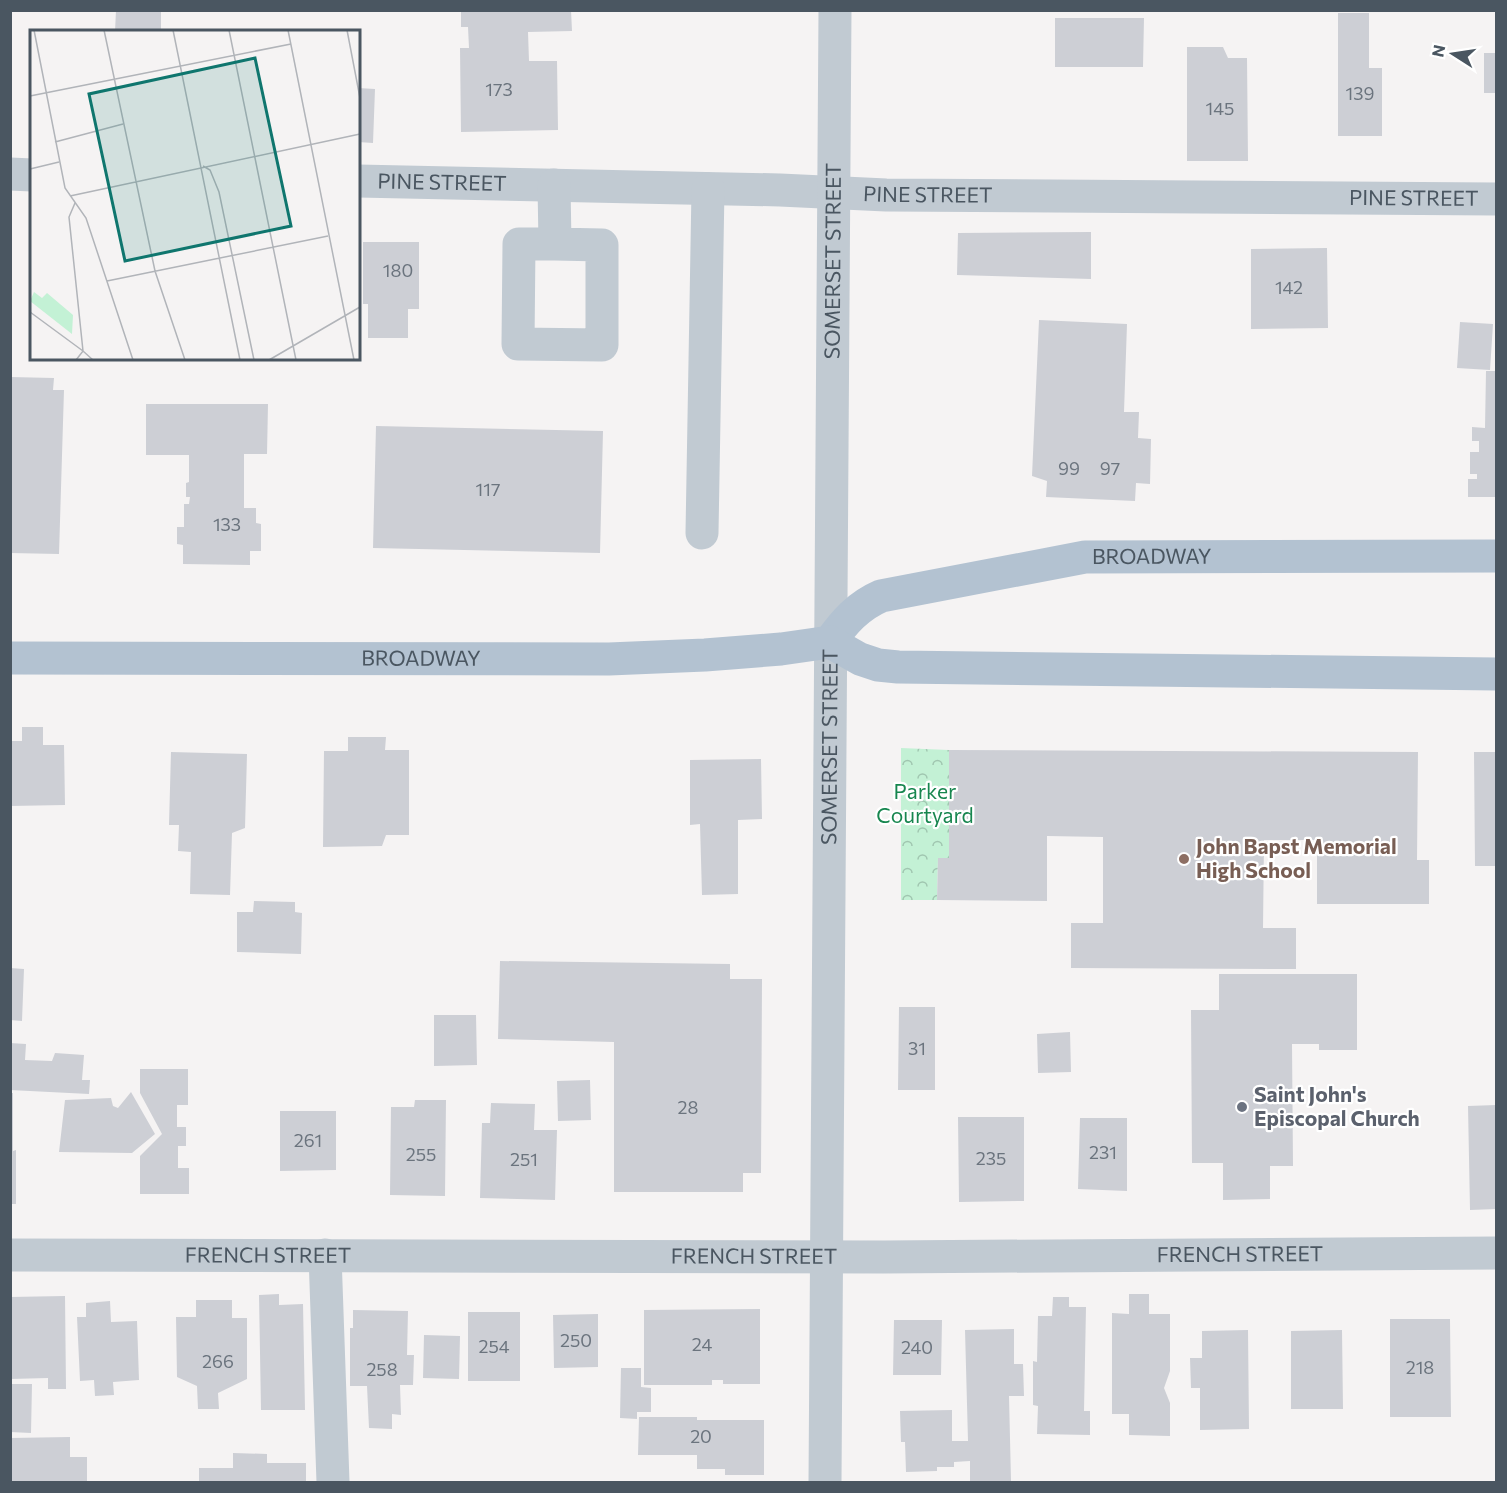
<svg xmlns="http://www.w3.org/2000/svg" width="1507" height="1493" font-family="Commissioner,sans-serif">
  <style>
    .park { fill: url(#park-crowns) }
    .building { fill: #cdcfd5 }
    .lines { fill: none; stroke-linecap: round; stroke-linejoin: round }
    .minor { stroke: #c1cad2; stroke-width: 33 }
    .major { stroke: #b3c2d1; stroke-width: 33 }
    .education-dot { fill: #8d6e63; stroke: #fff; stroke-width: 2 }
    .worship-dot { fill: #6b7280; stroke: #fff; stroke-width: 2 }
    .labels { text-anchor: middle; stroke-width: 4.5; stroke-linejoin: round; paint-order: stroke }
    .number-label { font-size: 18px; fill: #6b747e }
    .street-label { font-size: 21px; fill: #4a5661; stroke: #fff }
    .park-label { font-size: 21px; fill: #17864f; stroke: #fff }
    .education-label { font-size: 21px; font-weight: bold; fill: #785e54; stroke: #fff; text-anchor: start }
    .worship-label { font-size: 21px; font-weight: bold; fill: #5b616d; stroke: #fff; text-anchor: start }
    .inset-road { fill: none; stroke: #b1b4b9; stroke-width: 1.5 }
    .view { fill: #0f766e; fill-opacity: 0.15; stroke: #0f766e; stroke-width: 3 }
    .inset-edge { fill: none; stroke: #4a5661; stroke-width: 3 }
  </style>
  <defs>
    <pattern id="park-crowns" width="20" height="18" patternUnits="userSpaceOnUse" patternTransform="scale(1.5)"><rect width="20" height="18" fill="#c3f1d5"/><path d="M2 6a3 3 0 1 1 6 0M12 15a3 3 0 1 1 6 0" fill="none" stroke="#a0c6b0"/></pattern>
  </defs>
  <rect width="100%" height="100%" fill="#f5f3f3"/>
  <!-- park -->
  <path class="park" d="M901,748l48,2v108h-11l-1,42h-36z"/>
  <!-- building -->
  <path class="building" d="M116,10h45v22h-46z
    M461,10h110l1,21 -44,1 1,29h28l1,69 -97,2 -1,-84h9l-1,-21h-7z
    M1338,13h31v55h13v68h-44z
    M1055,18h89l-1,49h-88z
    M1187,47h36l5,11h19l1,103h-61z
    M1484,53h12v40h-12z
    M358,88l17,1 -2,54 -15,-1z
    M1091,232v47l-134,-4 1,-42z
    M363,242h56v67h-11v29h-40v-34h-5z
    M1327,248l1,80 -77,1v-80z
    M1039,320l88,4 -3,88h15l-1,26 13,1 -1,45 -14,-1 -1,18 -89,-4 1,-16 -15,-5z
    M1460,322l33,2 -3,46 -33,-2z
    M1486,371h10v126h-28v-18h9v-5h-7v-22h9v-11h-7v-14l13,1z
    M10,377l44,1 -1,12h11l-5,164 -49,-1z
    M146,404h122l-1,50h-23v54h12v15l5,1v27h-11v14l-67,-1v-19l-6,-1v-17h7v-23h5l1,-7h-4v-14l3,-1v-27h-43z
    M376,426l227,5 -3,122 -227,-5z
    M22,727h21v18h21l1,60 -55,1v-65h12z
    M348,737h38l-1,13h24v85h-23l-4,11 -59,1 1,-96h24z
    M949,750l469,2 -1,108h12v44h-112v-64h-53l-1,88h33v41l-225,-1v-45h32v-86l-56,-1v65l-110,-1 1,-42h11z
    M171,752l76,2 -2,74 -13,5 -2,62 -40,-1 1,-42 -13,-1 1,-26h-10z
    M1474,752h22v114h-21z
    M761,759l1,60 -24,1v74l-36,1 -2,-71 -10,1v-65z
    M254,901l41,1v10l7,1 -1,41 -64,-2v-40h16z
    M500,961l230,3v15h32l-1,194h-18v19h-129v-150l-116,-3z
    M10,968l14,1 -2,52 -12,-1z
    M1219,974h138v76h-38v-6h-27l1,122h-23v33l-47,1v-37h-31l-1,-153h28z
    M899,1007h36v83h-37z
    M434,1015h42l1,50 -43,1z
    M1070,1032l1,40 -33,1 -1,-39z
    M10,1043l16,1 -1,16 27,1 3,-8 29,2 -2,25h8l-1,14 -79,-4z
    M140,1069h48v36h-11v22h9v19h-8v22h11v26h-49v-38l22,-22 -22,-41z
    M590,1080l1,40 -33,1 -1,-40z
    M131,1092l24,42 -23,19 -73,-1 6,-52 46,-2 2,8 5,2z
    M10,1093h3v58l3,-1v54h-6z
    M415,1100h31l-1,96 -55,-1 1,-88h23z
    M491,1103l44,1 -1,26h23l-2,70 -75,-2 2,-75h8z
    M1496,1105v104l-26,1 -2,-104z
    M280,1111h56v59l-56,1z
    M958,1117h66v84l-65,1z
    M1080,1118h47v73l-49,-2z
    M279,1294v11l24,-1 2,106h-44l-2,-115z
    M1129,1294h20v20h21v57l-6,17 6,15v33l-41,-1v-21h-17v-101l17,1z
    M65,1296l1,93h-18v-11l-38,1v-82z
    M1053,1297h16v10h17l-2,104h6v24l-53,-1 1,-28 -5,-1v-44l4,1 1,-46h14z
    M196,1300h36v18h15v61l-29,14 1,16h-21l-1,-23 -20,-9 -1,-60h20z
    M110,1301l1,21 26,-1 2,59 -26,2 1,13 -19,1 -1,-16 -14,1 -3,-64h9v-14z
    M760,1309v75h-37v-4h-11v5h-68v-75z
    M353,1310l55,1 -1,44h7l-1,30h-13l1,30 -9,-1v15l-23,-1 -2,-42h-17v-58h3z
    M468,1312h52v69h-52z
    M598,1314v53l-44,1 -1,-53z
    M1390,1319h60l1,98h-61z
    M894,1320h48l-1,55h-48z
    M1014,1329v35h9l1,32h-15l2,85h-41v-20l-16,1v5h-17v4l-31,1 -1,-30h-4l-1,-31 52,-1v31h16l-3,-111z
    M1248,1330l1,99 -49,1v-42h-9l-1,-30h12v-27z
    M1342,1330l1,79h-52v-78z
    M424,1335l36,1 -1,43 -36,-1z
    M621,1368h20v19l10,1v24h-14v7l-17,-1z
    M10,1384h22l-1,49 -21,-1z
    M639,1417h58v3h67v55h-39v-6h-28v-14h-59z
    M70,1437v20h17v25h-77v-44z
    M233,1453l34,1v9h39v19h-107v-14h34z"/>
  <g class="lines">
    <!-- minor -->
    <g class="minor">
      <path d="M10,174l22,1"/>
      <path id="s1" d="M358,181l422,9 106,5 610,4"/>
      <path d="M554,185l1,59 47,1v100l-84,-1 1,-100h36"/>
      <path d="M702,533l6,-344"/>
      <path id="s2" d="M10,1255l874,2 612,-4"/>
      <path d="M325,1255l8,227"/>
      <path id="s3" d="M825,1482l10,-1472"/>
    </g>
    <!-- major -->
    <g class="major">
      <path id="s4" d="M830,642c14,-20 28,-36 51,-46l204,-39 411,-1"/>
      <path id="s5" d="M10,658l599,1 96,-4 76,-6 49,-7 30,17 18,6 20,2 598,7"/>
    </g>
  </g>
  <!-- markers -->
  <circle class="education-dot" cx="1184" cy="859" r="6"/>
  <circle class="worship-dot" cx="1242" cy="1107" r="6"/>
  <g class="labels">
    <!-- number labels -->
    <g class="number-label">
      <text x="499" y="96">173</text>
      <text x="1360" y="100">139</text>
      <text x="1220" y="115">145</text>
      <text x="398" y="277">180</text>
      <text x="1289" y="294">142</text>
      <text x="1069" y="475">99</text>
      <text x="1110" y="475">97</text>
      <text x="488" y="496">117</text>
      <text x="227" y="531">133</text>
      <text x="917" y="1055">31</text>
      <text x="688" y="1114">28</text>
      <text x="308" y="1147">261</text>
      <text x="1103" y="1159">231</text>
      <text x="421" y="1161">255</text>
      <text x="991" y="1165">235</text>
      <text x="524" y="1166">251</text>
      <text x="576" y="1347">250</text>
      <text x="702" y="1351">24</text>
      <text x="494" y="1353">254</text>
      <text x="917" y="1354">240</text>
      <text x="218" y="1368">266</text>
      <text x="1420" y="1374">218</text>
      <text x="382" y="1376">258</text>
      <text x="701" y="1443">20</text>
    </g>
    <!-- street labels -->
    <g class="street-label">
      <text dy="7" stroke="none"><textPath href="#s1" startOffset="84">PINE STREET</textPath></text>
      <text dy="7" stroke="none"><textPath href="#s1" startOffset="570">PINE STREET</textPath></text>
      <text dy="7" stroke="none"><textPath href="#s1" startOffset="1056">PINE STREET</textPath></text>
      <text dy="7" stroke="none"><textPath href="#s3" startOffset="1221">SOMERSET STREET</textPath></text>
      <text dy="7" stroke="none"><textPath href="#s4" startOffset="344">BROADWAY</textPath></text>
      <text dy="7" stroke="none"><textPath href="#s5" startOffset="411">BROADWAY</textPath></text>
      <text dy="7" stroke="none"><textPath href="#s3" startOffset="735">SOMERSET STREET</textPath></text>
      <text dy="7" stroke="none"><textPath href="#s2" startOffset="258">FRENCH STREET</textPath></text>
      <text dy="7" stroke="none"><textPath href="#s2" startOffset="1230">FRENCH STREET</textPath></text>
      <text dy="7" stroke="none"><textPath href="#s2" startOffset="744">FRENCH STREET</textPath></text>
    </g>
    <!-- park labels -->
    <g class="park-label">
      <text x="925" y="799">Parker<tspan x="925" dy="24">Courtyard</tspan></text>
    </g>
    <!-- education labels -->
    <g class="education-label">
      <text x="1196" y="854">John Bapst Memorial<tspan x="1196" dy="24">High School</tspan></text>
    </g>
    <!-- worship labels -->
    <g class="worship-label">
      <text x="1254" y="1102">Saint John's<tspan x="1254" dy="24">Episcopal Church</tspan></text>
    </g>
  </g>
  <!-- overview -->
  <g transform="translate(30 30)">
    <rect width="330" height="330" fill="#f5f3f3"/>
    <path d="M4,262l8,6 5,-5 26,22 -1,19 -42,-33z" fill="#c3f1d5"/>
    <path class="inset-road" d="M4,0l31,158 21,30 47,142M74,0l51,241 30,89M143,0l67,330M199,0l67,330M258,0l66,330M317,0l13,68M0,66l261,-52M25,112l68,-18M173,136l7,4 9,22 35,168M0,139l29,-7M40,166l290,-62M45,173l-6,14 14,134M77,251l221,-45M0,282l53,39M46,330l7,-9 10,9M239,330l91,-53"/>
    <path class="view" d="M225,28l36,168 -166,35 -36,-167z"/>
    <rect width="330" height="330" class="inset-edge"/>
  </g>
  <!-- border -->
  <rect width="1507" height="1493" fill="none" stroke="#4a5661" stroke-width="24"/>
  <!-- north arrow -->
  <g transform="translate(1453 54) rotate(282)" stroke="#ffffff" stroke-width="4.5" paint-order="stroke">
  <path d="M0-4.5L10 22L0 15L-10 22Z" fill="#4a5661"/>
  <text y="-9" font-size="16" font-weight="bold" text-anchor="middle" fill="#4a5661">N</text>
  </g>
</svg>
